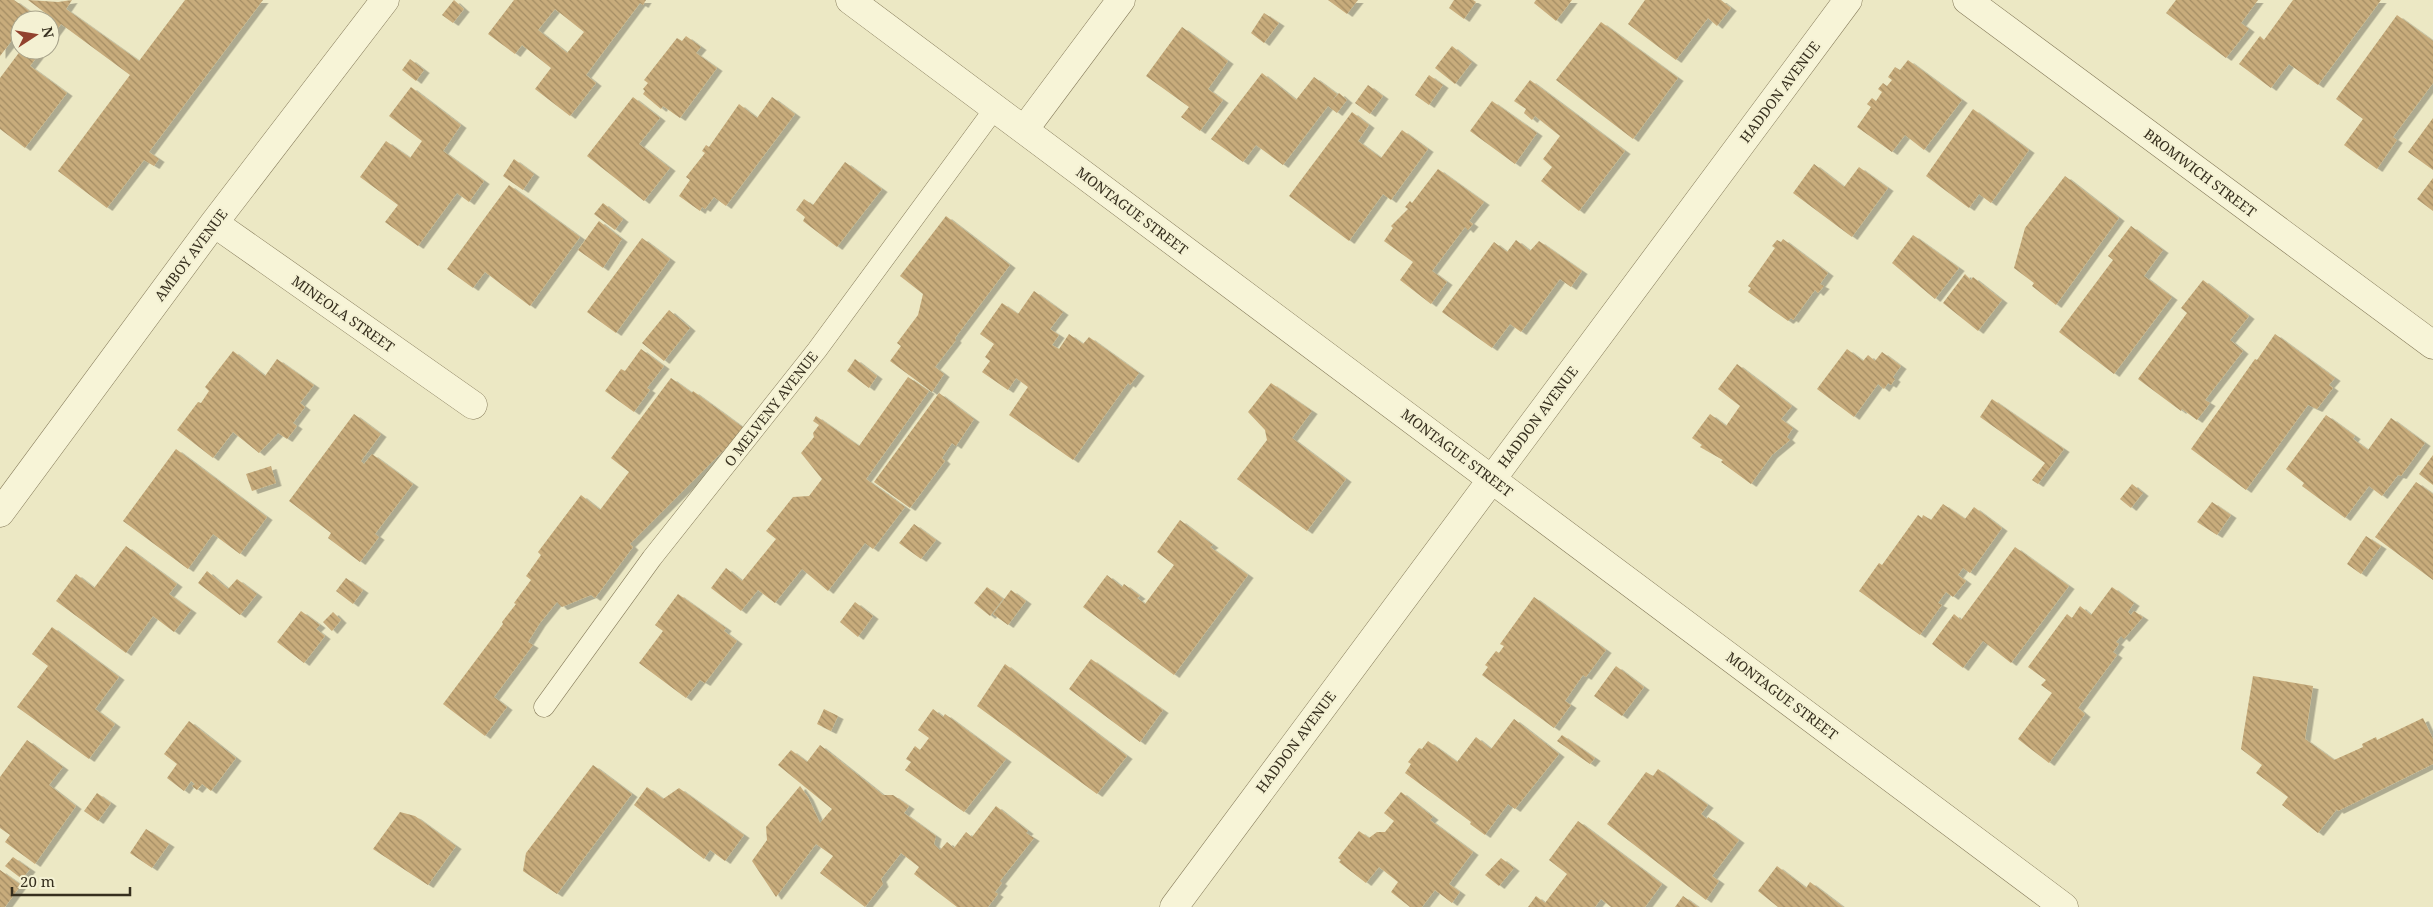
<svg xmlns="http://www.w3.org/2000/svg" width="2433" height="907" font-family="'Noto Serif',serif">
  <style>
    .building { fill: url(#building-back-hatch); fill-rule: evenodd; filter: url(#shadow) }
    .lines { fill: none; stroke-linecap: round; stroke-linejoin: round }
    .lane-casing { stroke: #867b5b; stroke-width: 21 }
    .street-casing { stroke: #867b5b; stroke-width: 29 }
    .lane { stroke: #f7f4d7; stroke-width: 20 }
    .street { stroke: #f7f4d7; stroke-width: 28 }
    .labels { text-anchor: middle; stroke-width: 4; stroke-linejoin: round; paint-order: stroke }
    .street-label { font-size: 14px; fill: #362f1e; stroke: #f4f1d3 }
  </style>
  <defs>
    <pattern id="building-back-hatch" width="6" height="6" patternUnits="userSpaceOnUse" patternTransform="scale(1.25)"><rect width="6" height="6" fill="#c8ac7b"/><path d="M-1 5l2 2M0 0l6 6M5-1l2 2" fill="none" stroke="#a38c64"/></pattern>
    <filter id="shadow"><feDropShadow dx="5.5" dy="3" stdDeviation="0" flood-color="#0004"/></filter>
  </defs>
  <rect width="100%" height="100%" fill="#ece8c4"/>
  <!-- building -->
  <path class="building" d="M0,0h14l18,13 -5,7h-7v10l-20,26z
    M28,0l30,2 14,-2 -6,9 73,52 46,-61h78l-114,152 10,7 -5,7 -10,-6 -37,48 -49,-37 72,-96 -69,-51 -11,15v-19h-7l5,-5z
    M454,0l10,9 -11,14 -11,-8z
    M514,0h132l-3,5 -3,-2 -54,72 10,8 -26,33 -35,-27 16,-21 -29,-23 -7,9 -27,-20zM555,9l29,23 -17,21 -29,-23z
    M1328,0h30l-11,14z
    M1454,0h19l3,2 -12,17 -15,-11z
    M1536,0h36l-16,21 -22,-18z
    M1645,0h76l10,8 -14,18 -9,-8 -32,42 -48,-36z
    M2176,0h82l-17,23 8,6 -23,29 -60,-45z
    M2293,0h88l-63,85 -29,-21 -18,24 -32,-24 21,-28 4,4z
    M1264,13l15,10 -15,20 -13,-10z
    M2397,15l36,26v42l-40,54 4,3 -20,29 -33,-24 19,-26 -27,-20z
    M1601,22l77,56 -45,61 -77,-59z
    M1182,27l46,34 -20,28 15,11 -23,31 -19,-14 8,-10 -43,-31z
    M686,36l15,11 -5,6 21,15 -37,50 -17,-12 -2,3 -18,-15 2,-3 -2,-2 5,-6 -4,-3 33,-42 5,3z
    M1452,46l20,16 -17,22 -20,-16z
    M21,50h21l-12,16 37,27 -42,55 -25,-19v-51z
    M410,59l14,11 -8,11 -14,-11z
    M1908,60l54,40 -38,50 -19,-15 -13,17 -35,-25 14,-20 -4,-3 5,-6 4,3 6,-9 -4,-3 5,-6 4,3 5,-6 -4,-3 7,-10 5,3z
    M1262,73l34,27 18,-23 23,17 -6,8 8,-9 8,7 -10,13 -9,-7 -45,59 -27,-20 -13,17 -32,-23z
    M1429,75l14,10 -14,20 -14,-10z
    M1530,80l95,71 -46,60 -38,-30 11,-14 -9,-8 17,-23 -25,-20 -3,4 -8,-7 2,-4 -12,-8z
    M1368,85l15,11 -13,18 -15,-11z
    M411,87l50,38 -18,26 41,30 -15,21 -12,-9 -39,53 -33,-24 13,-17 -38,-28 26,-36 24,17 12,-17 -33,-25z
    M633,97l27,21 -21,26 31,24 -26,33 -57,-45z
    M772,97l23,17 -69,92 -12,-9 -9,12 -3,-2 -2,4 -21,-15 11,-16 -4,-3 19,-24 -3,-2 4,-6 3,2 30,-43 18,14z
    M1492,101l45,32 -22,31 -45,-33z
    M1973,109l56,41 -38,53 -12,-9 -10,14 -43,-32z
    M1352,112l17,13 -11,16 23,17 21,-28 26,19 -37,51 -8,-6 -34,47 -60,-45z
    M2433,118v52l-25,-18z
    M514,159l20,15 -11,16 -20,-14z
    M845,162l37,27 -45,58 -34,-26 2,-4 -9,-7 8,-11 9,6z
    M1814,164l30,23 15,-20 29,21 -36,49 -59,-44z
    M1438,169l46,33 -15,19 4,3 -5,6 -3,-3 -33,44 15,11 -16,22 -31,-24 13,-18 -29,-21 9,-13 -2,-2 17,-17 -3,-2 5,-6 2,2z
    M2065,176l54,42 -63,87 -24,-19 2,-3 -20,-15 11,-40z
    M2433,178v33l-16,-12z
    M509,185l71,52 -50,69 -45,-34 -12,16 -26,-19z
    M603,203l20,16 -8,11 -21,-16z
    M946,216l64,49 -55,73 1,2 -21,27 9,7 -12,18 -42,-31 11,-15 -4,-3 21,-28 5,-21 -23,-18z
    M599,221l23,18 -19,29 -25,-18z
    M2131,226l32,24 -19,26 28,21 -58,77 -55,-42 54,-72 -5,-4z
    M1913,235l46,33 -24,31 -43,-36z
    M642,238l28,21 -54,74 -29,-21z
    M1783,239l45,34 -8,11 4,2 -6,7 -3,-3 -22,30 -2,-2 -3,3 -40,-29 3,-4 -3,-2 27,-38 -3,-2 5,-6 4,2z
    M1516,240l14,11 9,-10 43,30 -11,16 -11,-8 -39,53 -11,-8 -18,24 -50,-36 52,-70 13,10z
    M1965,274l6,6 2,-3 29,23 -24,31 -35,-28z
    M2203,280l46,36 -19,24 13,11 -38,49 5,3 -13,17 -15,-11 -1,2 -43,-32 49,-66 -6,-5z
    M1034,291l29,21 -13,17 9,6 -7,10 7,4 10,-15 14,10 6,-7 50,36 -9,12 -2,-2 -55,77 -64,-45 19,-28 -12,-9 -8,12 -26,-18 8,-11 -5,-4 9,-13 -14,-10 22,-31 16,11z
    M669,310l21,18 -26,33 -22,-18z
    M2275,334l60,44 -6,7 4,3 -16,21 -9,-4 -62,85 -55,-41 64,-90 2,1z
    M641,349l23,17 -17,22 3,2 -16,22 -29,-21 16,-22 4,2z
    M1847,349l16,12 5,-6 7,6 7,-9 19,14 -8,11 2,2 -4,6 -3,-2 -4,6 -6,-5 -24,33 -37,-28z
    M233,351l32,25 12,-17 37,26 -14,18 5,4 -12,16 4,3 -10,13 -9,-6 -19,20 -26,-21 -20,26 -36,-28 21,-28 3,1 8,-12 -4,-4z
    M855,359l22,17 -8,12 -22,-17z
    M1737,364l55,42 -11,13 12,9 -6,9 3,3 -18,15 -21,29 -30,-22 2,-2 -23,-13 2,-2 -10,-7 18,-24 16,12 14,-20 -22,-17z
    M908,377l21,14 -63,88 39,28 -32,42 -8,-6 -37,48 -26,-22 -27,34 -17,-13 -17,21 -30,-23 15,-20 16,13 34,-42 -10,-8 27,-34 16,-1 13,-17 -21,-26 13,-16 -1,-4 6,-8 -6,-4 3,-5 43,30z
    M671,378l21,15 1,-2 52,38 -115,115 3,3 -38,51 -4,-3 -29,12 -5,-5 -17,21 -12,19 5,3 -39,52 13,10 -22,29 -42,-32 60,-80 -1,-2 14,-18 -2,-1 17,-23 -5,-4 15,-21 -3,-3 43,-57 19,15 29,-38 -18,-14z
    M1271,383l41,28 -20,27 54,41 -39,52 -70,-52 30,-39 -2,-10 -17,-18z
    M939,393l35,26 -18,27 -4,-3 -10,15 3,3 -35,47 -36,-26z
    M1992,399l72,50 -26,35 -6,-4 13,-17 -65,-46z
    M354,414l27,20 -20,27 3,3 8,-10 41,30 -38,50 4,3 -19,25 -32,-24 3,-5 -42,-32z
    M2326,415l29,21 -2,3 15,11 23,-32 34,25 -24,33 -3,-1 -16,21 -13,-10 -24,32 -43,-32 2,-3 -18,-14z
    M176,449l91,68 -27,37 -27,-20 -25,35 -65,-48z
    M2433,455v30l-14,-11z
    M271,466l5,17 -24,8 -6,-17z
    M2416,482l17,12v86l-58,-43z
    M2132,484l11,9 -12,15 -11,-9z
    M2212,502l19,13 -14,20 -20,-13z
    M1943,504l22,15 9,-12 28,21 -32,45 -7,-5 -5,7 8,6 -13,16 -7,-5 -8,11 4,2 -22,30 -61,-44 20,-28 3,2 36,-50 4,3 1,-3 8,5z
    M1180,520l33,25 -3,2 38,28 -74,100 -91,-68 24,-32 15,12 2,-3 16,12 -3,2 8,6 29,-39 -17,-13z
    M914,524l22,16 -15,19 -22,-16z
    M2366,536l15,10 -20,28 -14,-10z
    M126,546l51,38 -8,10 22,16 -17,22 -21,-16 -27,37 -70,-52 20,-27 18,14z
    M2015,547l54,39 -58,77 -28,-22 -20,27 -31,-24 22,-30 7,6z
    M207,571l21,18 9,-10 20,15 -17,21 -42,-32z
    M346,578l17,12 -10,14 -17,-13z
    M987,587l16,12 -13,17 -16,-13z
    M2112,587l22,16 -6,9 3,3 3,-4 9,6 -19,22 -3,-3 -5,6 3,2 -6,8 4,3 -39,53 7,6 -36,49 -31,-24 34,-46 -11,-8 5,-5 -18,-13 39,-53 5,4 8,-12 11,9z
    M1011,590l15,11 -18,24 -15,-11z
    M678,594l48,34 -2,3 13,10 -32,42 -5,-3 -14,18 -47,-35 24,-32 -8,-6z
    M1534,597l72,53 -20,27 -3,-2 -18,26 6,4 -17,23 -72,-53 6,-8 -3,-2 11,-14 3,2 5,-7 -4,-2z
    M855,602l18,14 -15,21 -18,-15z
    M301,611l19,14 -4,4 9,7 -21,27 -27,-21z
    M333,612l8,8 -9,11 -9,-9z
    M52,627l67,50 -24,32 20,15 -26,35 -72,-52 31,-41 -16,-12z
    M1091,659l72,51 -23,32 -71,-53z
    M1005,664l122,92 -30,38 -120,-88z
    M1616,666l28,21 -22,29 -28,-20z
    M2253,676l60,10 -8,53 29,21 29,-13 -1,-3 14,-7 1,3 46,-22 10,21v25l-95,47 -1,-2 -19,24 -36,-28 6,-8 -32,-24 6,-8 -21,-16z
    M824,709l14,7 -7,15 -14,-7z
    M933,709l10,8 2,-3 61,45 -42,53 -59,-42 6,-8 -5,-3 9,-13 5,4 9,-12 -11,-8z
    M1514,719l45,35 -44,55 -7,-5 -23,31 -15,-11 1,-2 -66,-49 6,-9 -3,-2 11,-14 3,1 6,-8 29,21 19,-25 15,12z
    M189,721l47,37 -25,33 -9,-7 -5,6 -5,-4 3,-2 -4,-3 -7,10 -17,-13 10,-14 -13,-10z
    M1562,735l33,23 -5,6 -33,-23z
    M27,740l36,27 -14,18 27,21 -41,58 -30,-22 5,-7 -10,-7v-51z
    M820,745l63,50h10l16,11 -5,7 32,23 -2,8 6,6 7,-8 7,6 12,-16 6,5 24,-31 32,25 -2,2 8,5 -34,43 2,2 -7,9 3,2 -10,13h-31l-43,-33 5,-7 -18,-14 -20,26 2,5 -18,23 -45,-34 13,-17 -17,-12 -40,53 -24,-36 15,-21 -1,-13 34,-41 8,11 12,26 12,-14 -54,-44 13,-15 16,12z
    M593,765l39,29 -75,100 -34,-23 3,-18z
    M1658,769l50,36 -7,9 6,5 1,-2 31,23 -27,36 7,5 -13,19 -99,-76 39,-52 7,4z
    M647,787l16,12 16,-11 65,47 -19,26 -15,-11 -6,9 -70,-54z
    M1401,792l32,25 -3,3 43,32 -24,32 11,8 -8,11 -17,-13 -13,17h-12l-19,-15 7,-10 -19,-15 -13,16 -27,-21 2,-2 -3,-2 21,-27 10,7 8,-6h8l9,-11 -10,-8z
    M97,793l14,10 -13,18 -14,-10z
    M400,812l15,4 41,30 -28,39 -55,-36z
    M1578,821l84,63 -17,23h-34l-10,-8 -6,8h-67l8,-11 9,7 22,-29 -18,-14z
    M146,829l23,15 -17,24 -22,-15z
    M13,857l17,12 -8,10 -17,-13z
    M1501,858l13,10 -15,18 -14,-11z
    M1777,866l29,22 4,-6 33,25h-65l-20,-16z
    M0,870l21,15 -16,22h-5z
    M1683,896l15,11h-23z"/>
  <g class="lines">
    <defs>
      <path id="lane" d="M544,707l108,-149 165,-208 178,-242"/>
      <path id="street" d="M850,0l1214,907
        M1967,0l466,345
        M1024,130l97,-130
        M214,223l259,182
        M0,513l214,-290 171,-223
        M1174,907l674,-907"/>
    </defs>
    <!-- lane casing -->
    <use href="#lane" class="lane-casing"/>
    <!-- street casing -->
    <use href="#street" class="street-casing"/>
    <!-- lane -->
    <use href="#lane" class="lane"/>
    <!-- street -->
    <use href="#street" class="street"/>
  </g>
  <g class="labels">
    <!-- street labels -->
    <g class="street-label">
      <text transform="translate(1780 92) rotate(-53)" y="5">HADDON AVENUE</text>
      <text transform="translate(2200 173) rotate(37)" y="5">BROMWICH STREET</text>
      <text transform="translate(1132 211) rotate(37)" y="5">MONTAGUE STREET</text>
      <text transform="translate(191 255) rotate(-53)" y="5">AMBOY AVENUE</text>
      <text transform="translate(343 314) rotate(35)" y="5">MINEOLA STREET</text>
      <text transform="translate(771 409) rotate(-52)" y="5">O MELVENY AVENUE</text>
      <text transform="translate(1538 417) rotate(-53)" y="5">HADDON AVENUE</text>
      <text transform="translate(1457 453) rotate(37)" y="5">MONTAGUE STREET</text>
      <text transform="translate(1782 696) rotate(37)" y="5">MONTAGUE STREET</text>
      <text transform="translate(1296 742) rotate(-53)" y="5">HADDON AVENUE</text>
    </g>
  </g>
  <!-- north arrow -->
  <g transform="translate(35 35) rotate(78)"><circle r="24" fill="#f4f1d3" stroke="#a8a38b"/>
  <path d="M0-4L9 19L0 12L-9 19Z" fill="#92422e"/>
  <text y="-8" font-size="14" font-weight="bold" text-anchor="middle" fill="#362f1e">N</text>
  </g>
  <!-- scale -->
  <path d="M12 887v8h118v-8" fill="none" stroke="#362f1e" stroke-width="2.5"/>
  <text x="20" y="887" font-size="15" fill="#362f1e" stroke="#f4f1d3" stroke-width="4" paint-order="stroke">20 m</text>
</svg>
